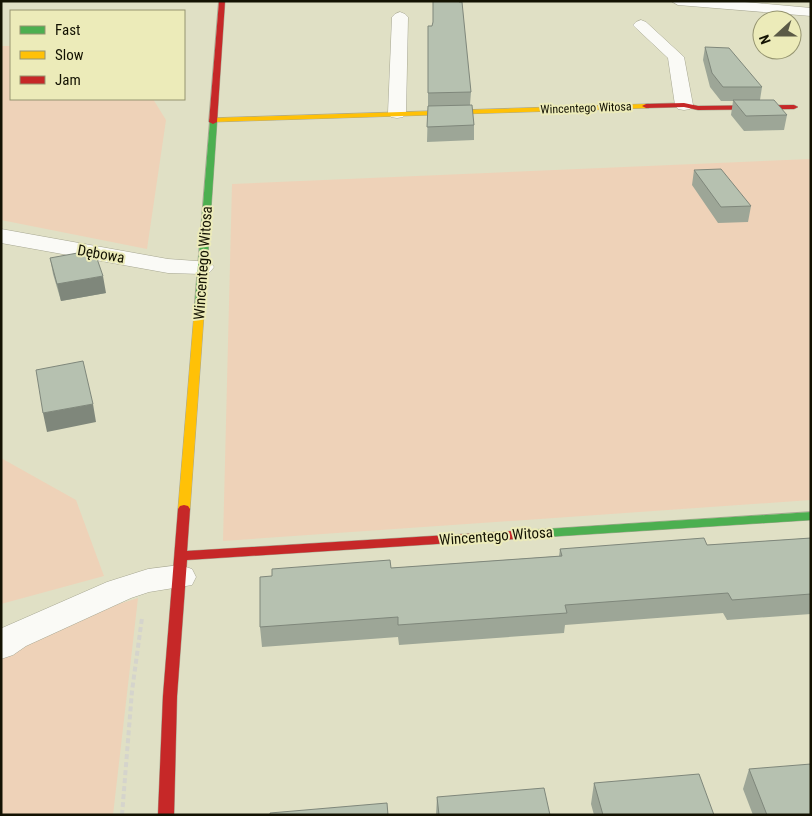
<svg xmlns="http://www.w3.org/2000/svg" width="812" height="816" font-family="'Roboto Condensed',sans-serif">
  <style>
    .green { fill: #eed2b8 }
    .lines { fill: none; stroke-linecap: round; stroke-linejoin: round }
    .street-casing { stroke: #a7a792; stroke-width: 1 }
    .fast-casing { stroke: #a7a792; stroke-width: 1 }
    .slow-casing { stroke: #a7a792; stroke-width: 1 }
    .jam-casing { stroke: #a7a792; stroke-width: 1 }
    .path { stroke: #d5d4cc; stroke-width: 4; stroke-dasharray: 5 3; stroke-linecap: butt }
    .street { fill: #fafaf6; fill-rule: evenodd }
    .fast { fill: #4caf50; fill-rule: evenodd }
    .slow { fill: #ffc107; fill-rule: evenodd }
    .jam { fill: #c62828; fill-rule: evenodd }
    .wall { fill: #9da697 }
    .shaded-wall { fill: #7f877b }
    .building { fill: #b6c1b0; stroke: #7f877b }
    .labels { text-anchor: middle; stroke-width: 4; stroke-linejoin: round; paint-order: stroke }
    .far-street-label { font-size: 12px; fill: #131202; stroke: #ecebb9 }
    .street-label { font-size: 15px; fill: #131202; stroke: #ecebb9 }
  </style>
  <rect width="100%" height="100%" fill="#e0e0c5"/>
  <!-- green -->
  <path class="green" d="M1,46h10v53h142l13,21 -19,129 -146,-29z
    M811,159v341l-588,41 9,-357z
    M1,458l75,42 28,76 -103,28z
    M138,598l-25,217h-112v-170l13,-8z"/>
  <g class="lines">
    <defs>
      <path id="street" d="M671,1h63l77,7v8l-133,-11z
        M400,12l5,2 3,3 -2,96 -3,4 -6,1 -6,-1 -3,-4 4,-96 3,-3z
        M641,20l5,2 38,35 9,48 -3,4 -6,1 -6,-1 -3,-4 -7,-47 -32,-30 -3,-3 3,-3z
        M1,229l167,30 42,3 4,5 -4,5 -8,2 -34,-1 -167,-30z
        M180,565l12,4 4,8 -4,8 -43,7 -18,6 -105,48 -13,9 -12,4 1,-31 105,-46 41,-13z"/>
      <path id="fast" d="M210,120l7,2 -13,192 -5,3 -5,-3z
        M811,512v8l-281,18 -5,-1 -1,-3 1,-3 5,-1z"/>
      <path id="slow" d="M646,104h3v4l-436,14 -4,-2 4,-2z
        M199,311l5,3 -14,195 -2,3h-8l-2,-3 16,-195z"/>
      <path id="jam" d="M219,1h6l-8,121 -4,2 -4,-2z
        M684,103l14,3 96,-1 4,2 -4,2 -96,1 -14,-3 -38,1 -4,-2 4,-2z
        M184,505l4,1 2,3 -3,42 343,-21 5,1 1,3 -1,3 -5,1 -343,22 -10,136 -3,119h-16l5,-119 15,-187 2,-3z"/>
    </defs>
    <!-- street casing -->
    <use href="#street" class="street-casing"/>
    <!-- fast casing -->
    <use href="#fast" class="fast-casing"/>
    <!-- slow casing -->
    <use href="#slow" class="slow-casing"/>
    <!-- jam casing -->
    <use href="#jam" class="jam-casing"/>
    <!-- path -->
    <path class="path" d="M122,815l10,-124 10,-73"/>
    <!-- street -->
    <use href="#street" class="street"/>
    <!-- fast -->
    <use href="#fast" class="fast"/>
    <!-- slow -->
    <use href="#slow" class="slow"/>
    <!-- jam -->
    <use href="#jam" class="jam"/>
  </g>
  <!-- wall -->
  <path class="wall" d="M428,26l43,66 -1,13 4,20v15l-47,2 1,-36z
    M705,47l57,40 -2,13 27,15 -3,15 -40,1 -13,-16 2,-14h-12l-11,-14 -7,-27z
    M694,170l57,36 -3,16 -30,1 -26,-38z
    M50,258l56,35 -45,8 -8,-27z
    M811,538v76l-84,6 -4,-7 -158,12 -1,8 -165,12 -1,-8 -136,10 -2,-20 131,-59 168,-12 1,-7 147,-4z
    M749,769l62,46h-58l-10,-26z
    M594,783l120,32h-120l-3,-11z
    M437,797l113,18h-114z"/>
  <!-- shaded-wall -->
  <path class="shaded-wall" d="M103,276l3,17 -45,8 -4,-17z
    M93,404l3,18 -49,10 -4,-19z"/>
  <!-- building -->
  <path class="building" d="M433,1h26v1h3l9,90 -43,1v-67h4l1,-4z
    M705,47l24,1 33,39h-39l-11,-14z
    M733,100h41l13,15 -41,1z
    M472,105l2,20 -47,2 1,-21z
    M721,169l30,37 -30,1 -27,-37z
    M94,250l9,26 -46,8 -7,-26z
    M83,361l10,43 -50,9 -7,-43z
    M704,538l3,7 104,-7v56l-79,6 -4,-7 -163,12 2,8 -169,12v-8l-138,10v-50l12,-1v-7l118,-9 1,8 171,-12 -2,-7z
    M811,764v51h-44l-18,-46z
    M699,774l15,41h-111l-9,-32z
    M544,788l6,27h-111l-2,-18z
    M387,803l1,12h-118v-2z"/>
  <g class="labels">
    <!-- far-street labels -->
    <g class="far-street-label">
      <text transform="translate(586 108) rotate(-2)" y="4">Wincentego Witosa</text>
    </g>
    <!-- street labels -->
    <g class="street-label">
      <text transform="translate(101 254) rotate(10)" y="5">Dębowa</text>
      <text transform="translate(203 263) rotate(-86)" y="5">Wincentego Witosa</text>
      <text transform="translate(496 536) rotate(-4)" y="5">Wincentego Witosa</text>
    </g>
  </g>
  <!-- border -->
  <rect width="812" height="816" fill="none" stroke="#131202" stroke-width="5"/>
  <!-- legend -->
  <rect x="10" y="10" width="175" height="90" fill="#ecebb9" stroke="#959470"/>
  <rect x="20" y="26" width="25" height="8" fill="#4caf50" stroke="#959470"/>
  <text x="55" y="35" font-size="15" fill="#131202">Fast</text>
  <rect x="20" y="51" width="25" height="8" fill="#ffc107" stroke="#959470"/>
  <text x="55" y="60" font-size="15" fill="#131202">Slow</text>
  <rect x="20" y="76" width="25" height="8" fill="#c62828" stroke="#959470"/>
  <text x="55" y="85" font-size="15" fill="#131202">Jam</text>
  <!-- north arrow -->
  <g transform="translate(777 35) rotate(249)"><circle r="24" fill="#ecebb9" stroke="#959470"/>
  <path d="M0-4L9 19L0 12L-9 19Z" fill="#5b5a46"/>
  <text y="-8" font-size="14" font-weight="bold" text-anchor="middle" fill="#131202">N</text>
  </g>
</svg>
